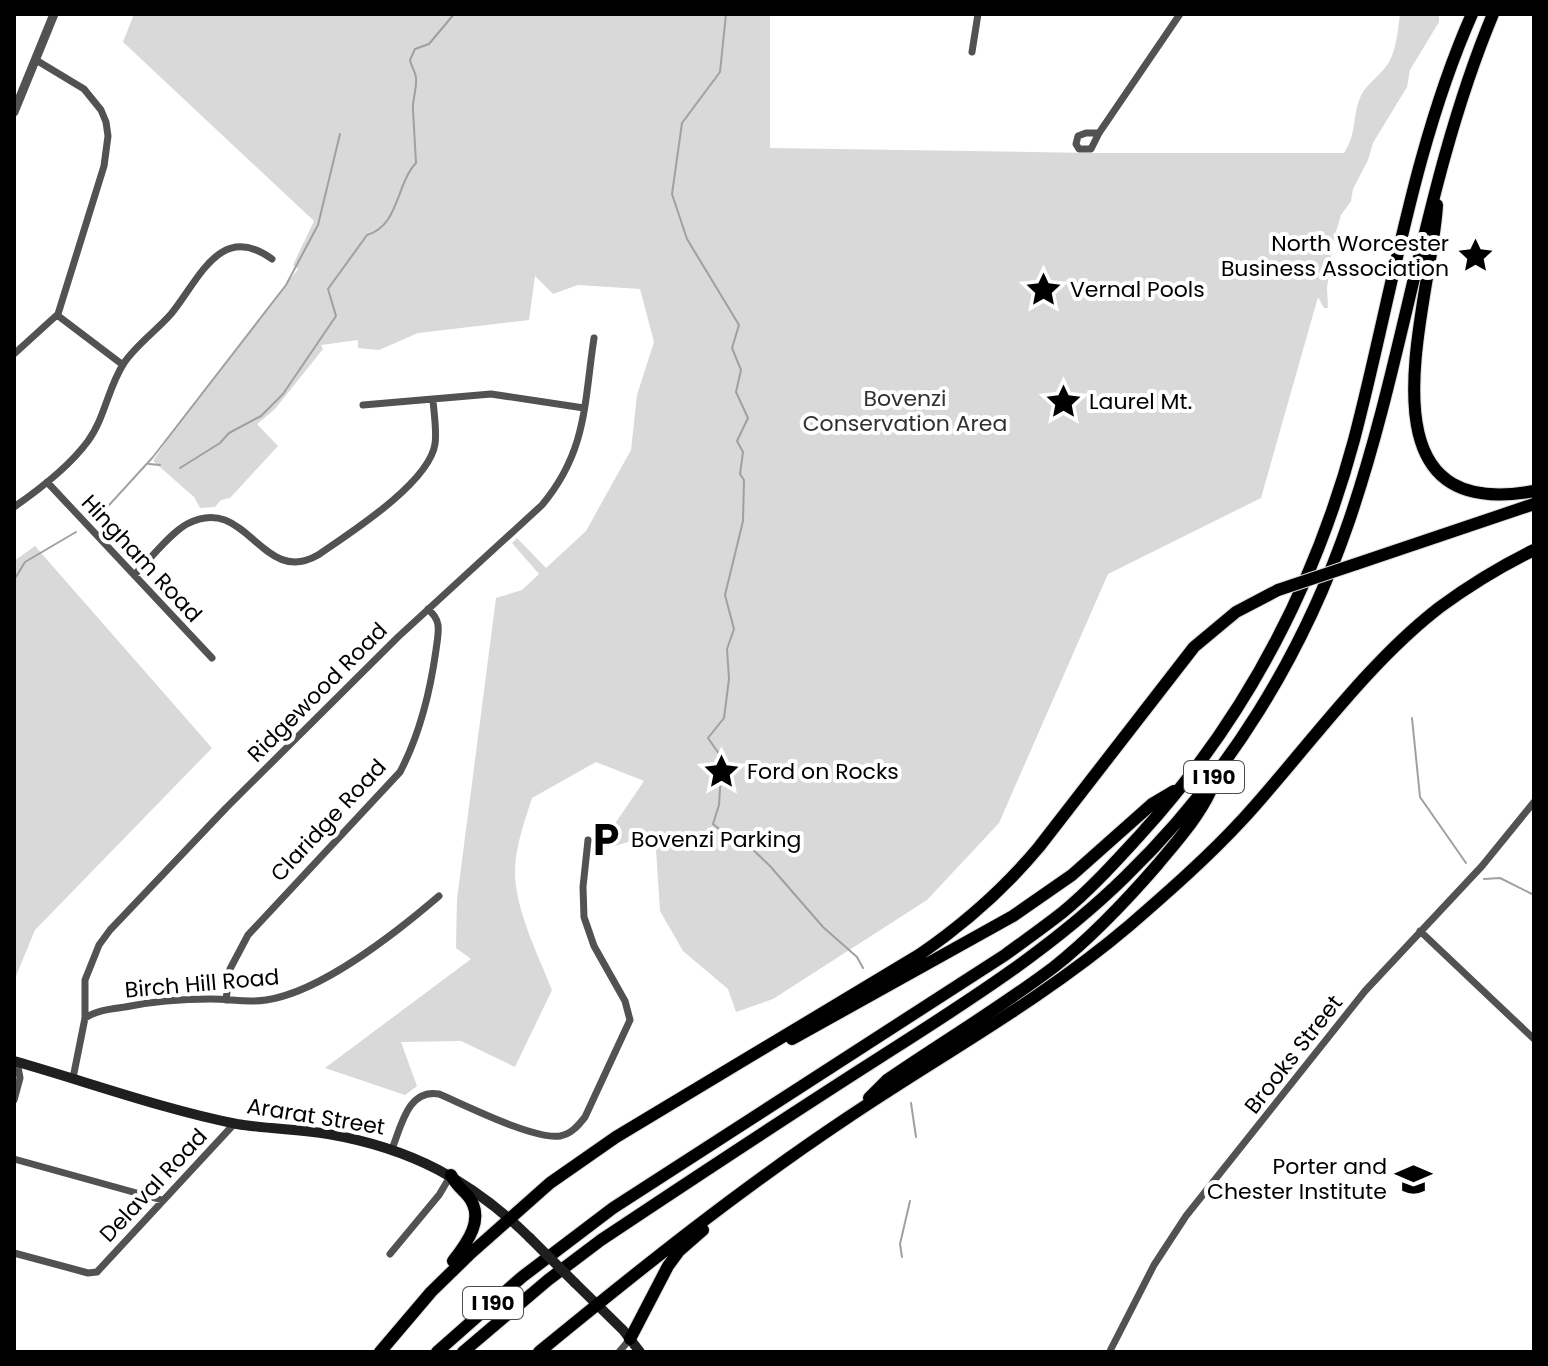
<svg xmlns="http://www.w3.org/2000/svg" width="1548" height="1366" font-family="Poppins,sans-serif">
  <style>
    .green { fill: #d9d9d9 }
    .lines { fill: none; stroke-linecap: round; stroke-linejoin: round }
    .stream { stroke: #a0a0a0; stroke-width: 2 }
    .motorway-casing { stroke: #dbdbdb; stroke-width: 14 }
    .minor { stroke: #525252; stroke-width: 7 }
    .tertiary { stroke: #525252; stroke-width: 9 }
    .secondary { stroke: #1f1f1f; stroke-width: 10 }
    .motorway { stroke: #000; stroke-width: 12 }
    .motorway-bridge-casing { stroke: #dbdbdb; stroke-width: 14; stroke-linecap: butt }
    .secondary-bridge { stroke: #1f1f1f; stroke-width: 10 }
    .motorway-bridge { stroke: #000; stroke-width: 12 }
    .labels { text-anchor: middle; stroke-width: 8; stroke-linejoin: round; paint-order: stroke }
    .shield { fill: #fff; stroke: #4c4c4c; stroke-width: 2 }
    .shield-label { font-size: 20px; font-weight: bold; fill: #000 }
    .poi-label { font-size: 22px; fill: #000; stroke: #fff; text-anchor: start }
    .park-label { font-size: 22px; fill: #303030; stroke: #fff }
    .street-label { font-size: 22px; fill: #000; stroke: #fff }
  </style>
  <rect width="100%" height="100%" fill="#fff"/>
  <!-- green -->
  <path class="green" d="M134,14h636v134l321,5h253c13,-20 8,-35 16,-55 6,-15 24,-24 31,-40 6,-13 7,-30 9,-44h39v8l-29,48 -3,17 -34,56 -5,17 -15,29 -2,12 -10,14 -8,27 -6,46 1,20h-4l-6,-11 -57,201 -153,76 -109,249 -72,77 -154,99 -37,13 -8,-23 -45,-38 -23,-40 -5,-77 -44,13 -1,-16 34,-50 -48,-19 -64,36c-8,25 -18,52 -17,79 3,39 23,77 37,113l-37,77 -54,-26 -60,1 16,44 -12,9 -80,-27 146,-109 -15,-11 1,-49 39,-301 26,-8 17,-16 -27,-31 5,-5 29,30 40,-37 45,-81 6,-55 17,-53 -14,-53 -62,-4 -25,9 -18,-18 -6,44 -111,13 -39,17 -21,-2v-8l-37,5 2,4 -48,60 -18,15 21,22 -48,52 -9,2 -6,7 -15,1 -6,-11 -41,-36 29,-43 116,-149 -5,-4 21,-44 -191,-179z
    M35,546l177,202 -177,182 -21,51v-420z"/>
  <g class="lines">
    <!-- stream -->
    <path class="stream" d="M726,14l-6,58 -38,51 -10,71 15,45 52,86 -7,23 9,22 -5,22 12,26 -11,23 6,11 -3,22 4,6 -1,41 -18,74 9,34 -7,20 2,30 -5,39 -16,20 14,20 -3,47 -6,19 15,12 18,7 24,23 53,61 34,30 6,11
      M149,464l11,1
      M180,468l40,-25 9,-10 32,-17 22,-22 53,-78 -8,-27 39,-54c32,-9 29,-51 49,-72 -1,-18 -2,-35 -3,-53 -1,-9 4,-21 3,-32 0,-5 -5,-12 -6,-18l5,-11 14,-5 25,-30
      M100,515l53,-58 133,-172 32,-60 22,-91
      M14,580l11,-18 51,-30
      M1412,718l8,79 46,66
      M1484,879l16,-1 34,17
      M911,1103l5,34
      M902,1257l-2,-13 10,-43"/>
    <defs>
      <path id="motorway" d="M1437,205c-5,97 -88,320 97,286
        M1356,564l178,-60
        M792,1039l221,-123 59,-41 80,-71 22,-13
        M869,1098l18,-18c55,-38 113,-72 167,-113 38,-30 72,-66 104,-103 19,-23 40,-46 53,-74
        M451,1175c4,9 11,14 17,21 18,22 -1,47 -15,65
        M630,1339l38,-73 11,-15 24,-21
        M380,1352l51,-60 40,-39 79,-70 66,-46 303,-182c45,-31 85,-66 120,-108l155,-200 42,-35 42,-22
        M437,1352l85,-75 91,-69 392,-253c19,-14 39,-28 58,-43 28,-23 53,-51 77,-77 103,-113 174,-247 214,-395 37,-141 59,-293 118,-426
        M463,1352l85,-72 53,-40c93,-62 187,-124 281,-184 85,-54 172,-109 244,-180 102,-99 177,-221 223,-355 57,-167 76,-344 144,-507
        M539,1352c100,-82 200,-162 308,-234 95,-64 195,-118 283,-193 38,-33 78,-68 113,-106 63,-69 123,-155 197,-212 30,-22 61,-41 94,-57"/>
    </defs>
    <!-- motorway casing -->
    <use href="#motorway" class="motorway-casing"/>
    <!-- minor -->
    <path class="minor" d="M972,52l6,-38
      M1099,133l-8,16h-12l-3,-5 2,-8 8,-3h13l81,-119
      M57,315l66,50
      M14,354l44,-40 46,-148 4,-30 -2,-14 -5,-12 -17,-21 -48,-29
      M363,405l128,-11 93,14
      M47,482l165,176
      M14,507c26,-18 55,-40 74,-66 17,-23 20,-54 36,-78 12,-18 32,-32 47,-49 28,-34 49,-93 101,-55
      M134,575c15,-14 36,-42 53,-51 60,-32 74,64 131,31 32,-22 111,-72 117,-111 2,-13 -1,-30 -2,-44
      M1420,931l114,108
      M226,1000l4,-31 18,-34 152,-163c20,-38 30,-79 36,-122 1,-8 3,-17 2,-25 -1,-7 -5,-11 -10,-16
      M85,1018c12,-8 26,-9 40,-11 29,-6 57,-8 86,-8 19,0 37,4 55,1 55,-8 131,-68 173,-104
      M73,1078l12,-60v-38l14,-35 11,-15 116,-122 172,-171 144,-132c45,-54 42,-101 52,-167
      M14,1100l6,-22 -3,-16
      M392,1149c9,-22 16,-61 47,-55 26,11 95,46 121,42 11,-2 18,-10 25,-19l45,-97 -5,-19 -31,-55 -10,-29 -1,-30 5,-47
      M14,1159l148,41
      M14,1253l74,20 9,-1 138,-149
      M390,1254l49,-59 12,-20
      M1110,1351l44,-86 32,-49 179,-225 117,-125 52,-64
      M619,1352l11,-13"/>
    <!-- tertiary -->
    <path class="tertiary" d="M14,112l40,-98"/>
    <!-- secondary -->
    <path class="secondary" d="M14,1061c74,21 148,48 223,63 30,5 61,5 91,10 82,14 143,46 202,104
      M575,1283l48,47 17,22"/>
    <!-- motorway -->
    <use href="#motorway" class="motorway"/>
    <defs>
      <path id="motorway-bridge" d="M1278,590l78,-26"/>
    </defs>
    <!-- motorway-bridge casing -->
    <use href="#motorway-bridge" class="motorway-bridge-casing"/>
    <!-- secondary-bridge -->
    <path class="secondary-bridge" d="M530,1238l45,45"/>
    <!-- motorway-bridge -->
    <use href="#motorway-bridge" class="motorway-bridge"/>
  </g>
  <!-- icons -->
  <defs>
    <symbol id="sight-bare" viewBox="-9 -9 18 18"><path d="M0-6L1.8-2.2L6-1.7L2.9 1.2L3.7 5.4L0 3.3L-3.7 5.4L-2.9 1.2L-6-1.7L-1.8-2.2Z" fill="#000" stroke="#fff" stroke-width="2.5" paint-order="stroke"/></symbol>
    <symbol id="parking-bare" viewBox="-9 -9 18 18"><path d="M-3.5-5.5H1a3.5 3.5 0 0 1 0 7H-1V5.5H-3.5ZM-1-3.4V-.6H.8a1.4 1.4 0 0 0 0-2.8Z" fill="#000" stroke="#fff" stroke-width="2.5" paint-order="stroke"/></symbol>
    <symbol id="university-bare" viewBox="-9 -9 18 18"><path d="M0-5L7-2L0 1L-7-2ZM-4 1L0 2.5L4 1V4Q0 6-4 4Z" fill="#000" stroke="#fff" stroke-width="2.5" paint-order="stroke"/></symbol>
  </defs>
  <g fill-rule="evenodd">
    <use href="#sight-bare" x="1450" y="230" width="51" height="51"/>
    <use href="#sight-bare" x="1018" y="264" width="51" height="51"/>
    <use href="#sight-bare" x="1038" y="376" width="51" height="51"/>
    <use href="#sight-bare" x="696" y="746" width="51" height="51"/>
    <use href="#parking-bare" x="580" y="814" width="51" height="51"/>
    <use href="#university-bare" x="1388" y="1154" width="51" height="51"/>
  </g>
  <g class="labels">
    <!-- shield labels -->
    <g class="shield">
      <rect x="1184" y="761" width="60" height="32" rx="6"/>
      <rect x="463" y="1287" width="60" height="32" rx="6"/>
    </g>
    <g class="shield-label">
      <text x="1214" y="784">I 190</text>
      <text x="493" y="1310">I 190</text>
    </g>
    <!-- poi labels -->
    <g class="poi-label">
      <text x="1449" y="251" text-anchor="end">North Worcester<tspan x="1449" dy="25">Business Association</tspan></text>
      <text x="1070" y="297">Vernal Pools</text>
      <text x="1089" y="409">Laurel Mt.</text>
      <text x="747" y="779">Ford on Rocks</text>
      <text x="631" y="847">Bovenzi Parking</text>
      <text x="1387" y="1174" text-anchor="end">Porter and<tspan x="1387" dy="25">Chester Institute</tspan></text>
    </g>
    <!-- park labels -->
    <g class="park-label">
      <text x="905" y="406">Bovenzi<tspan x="905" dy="25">Conservation Area</tspan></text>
    </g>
    <!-- street labels -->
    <g class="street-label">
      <text transform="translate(142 558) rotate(47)" y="8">Hingham Road</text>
      <text transform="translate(317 692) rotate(-45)" y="8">Ridgewood Road</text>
      <text transform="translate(328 820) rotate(-47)" y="8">Claridge Road</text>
      <text transform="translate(202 983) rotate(-5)" y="8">Birch Hill Road</text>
      <text transform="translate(1293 1054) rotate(-52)" y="8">Brooks Street</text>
      <text transform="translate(316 1116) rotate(9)" y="8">Ararat Street</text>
      <text transform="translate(153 1185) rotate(-47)" y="8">Delaval Road</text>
    </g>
  </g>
  <!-- border -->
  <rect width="1548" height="1366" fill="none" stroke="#000000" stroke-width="32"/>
</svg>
